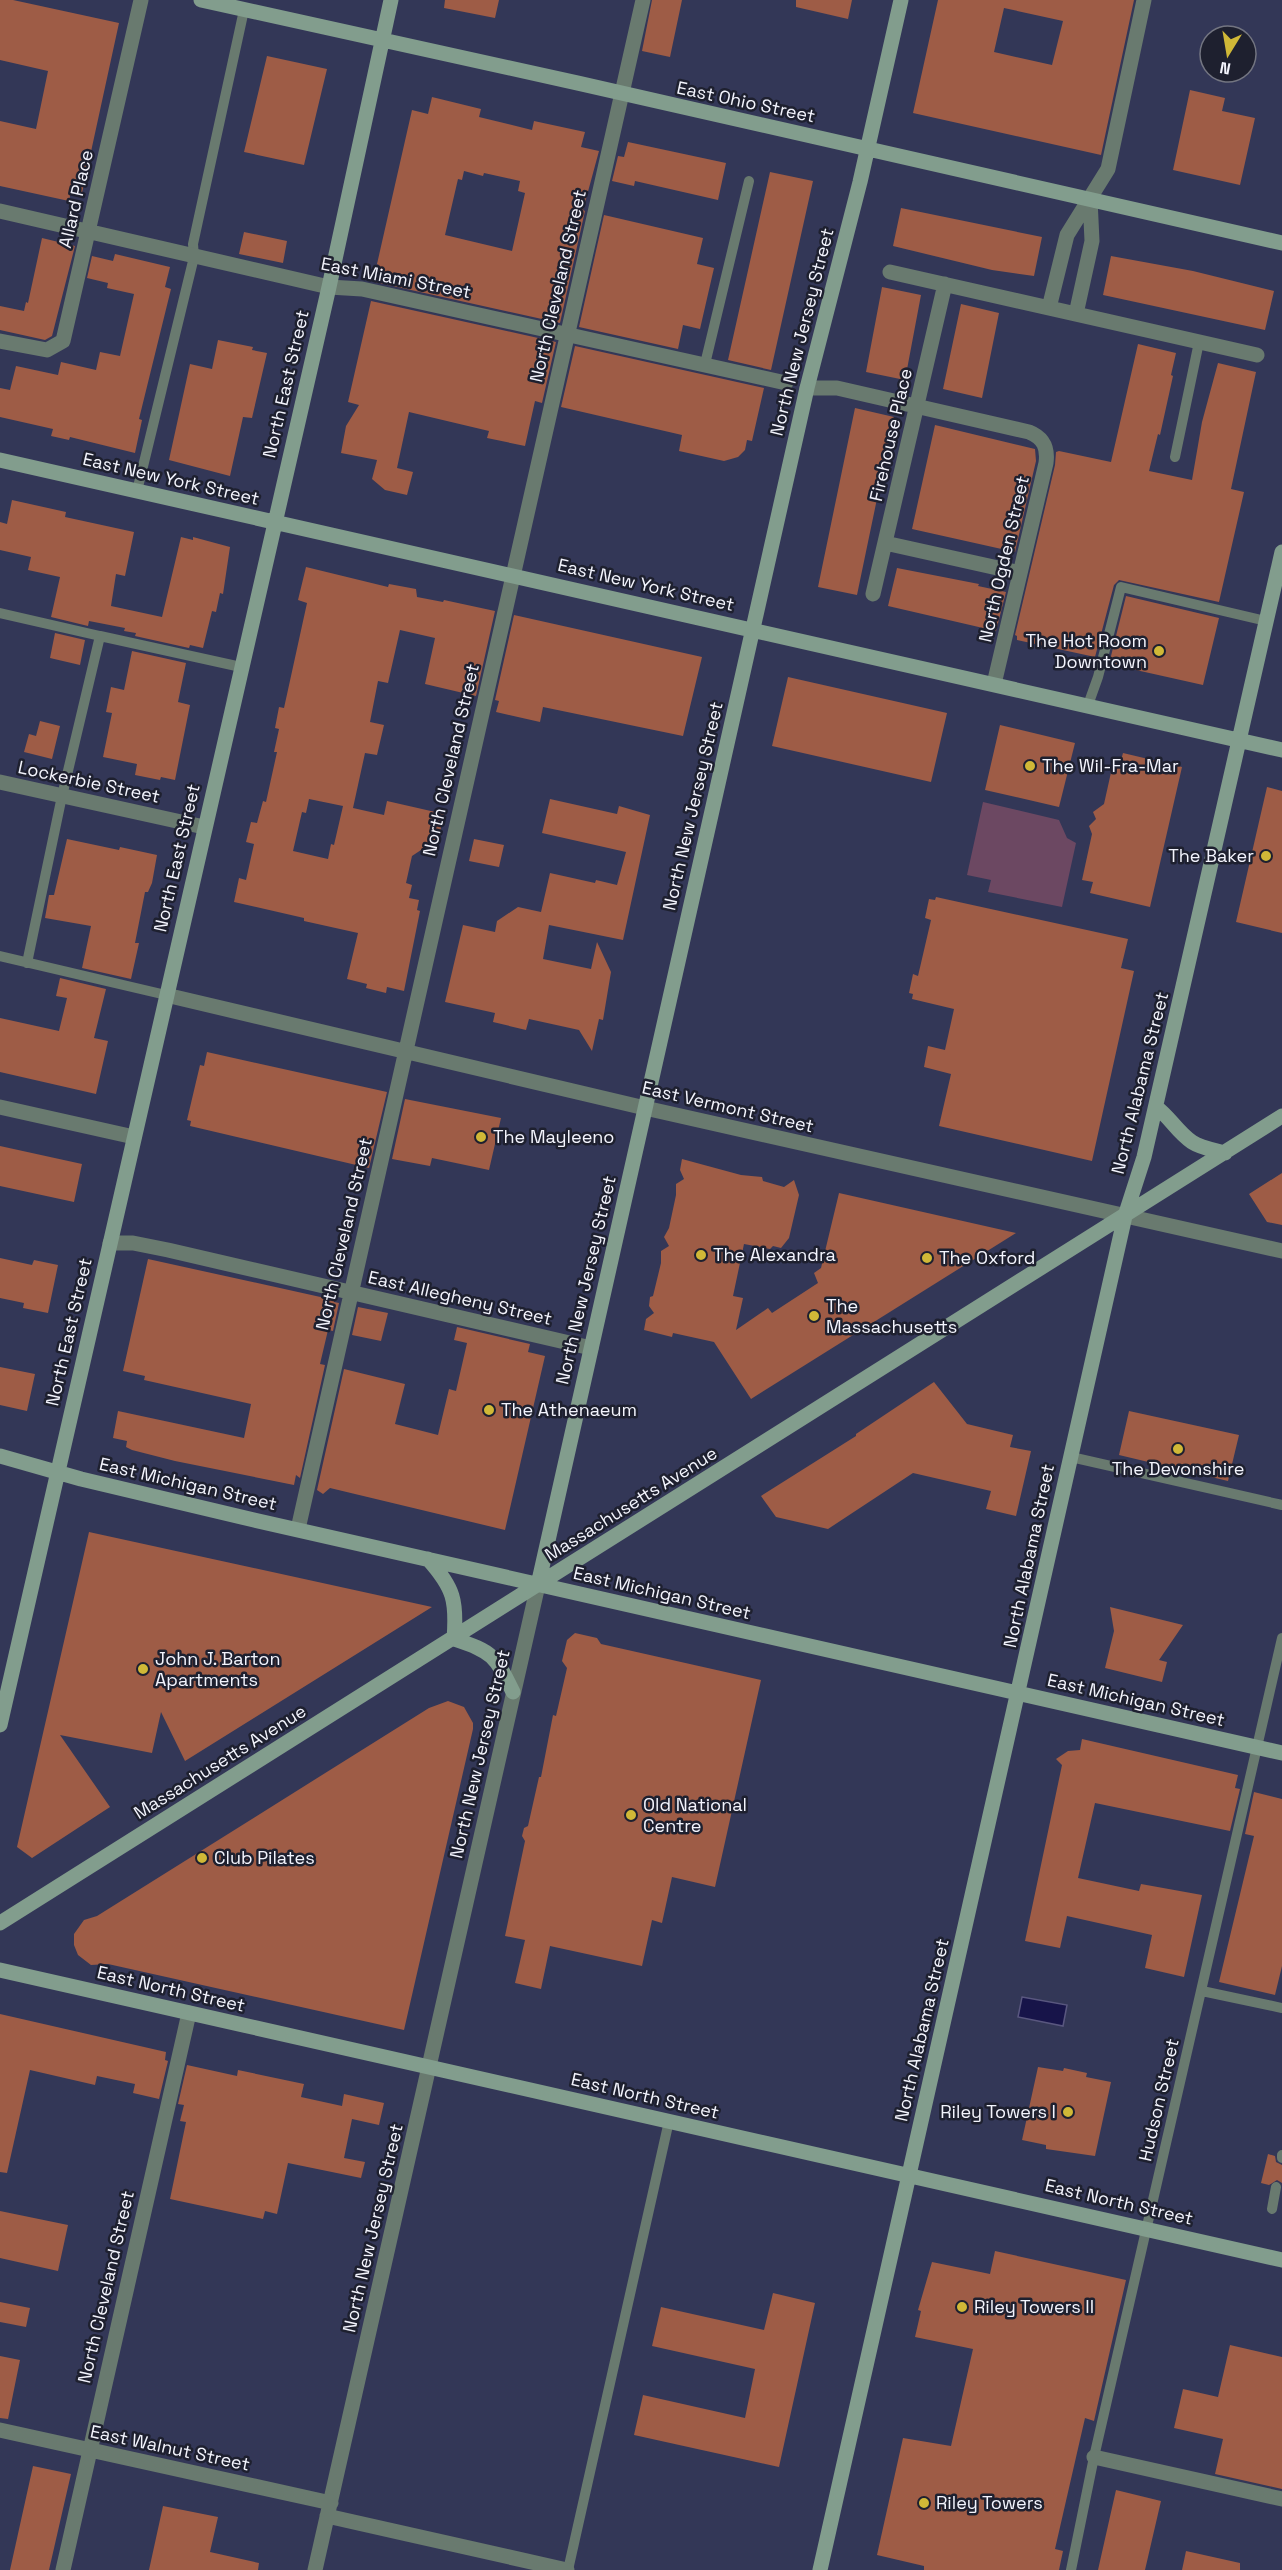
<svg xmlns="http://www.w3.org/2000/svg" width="1282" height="2570" font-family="'Space Grotesk',sans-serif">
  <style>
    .green { fill: #6c4862 }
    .water { fill: #171449; stroke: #59577f; stroke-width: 1.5 }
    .building { fill: #9e5c46; fill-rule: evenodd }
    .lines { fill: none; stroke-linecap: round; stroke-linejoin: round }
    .lane { stroke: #697a6f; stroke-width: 10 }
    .street { stroke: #697a6f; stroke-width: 15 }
    .secondary { stroke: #829d8d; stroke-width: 15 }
    .poi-dot { fill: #d0b837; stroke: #1e202f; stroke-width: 2 }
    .labels { text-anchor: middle; stroke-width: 5; stroke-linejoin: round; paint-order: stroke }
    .street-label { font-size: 18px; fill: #f3f4fd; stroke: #1e202f }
    .poi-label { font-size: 18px; fill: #f3f4fd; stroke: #1e202f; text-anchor: start }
  </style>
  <rect width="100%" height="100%" fill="#333757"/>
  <!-- green -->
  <path class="green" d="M983,802l76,18 8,18 9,5 -14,64 -74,-15 3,-12 -24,-5z"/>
  <!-- water -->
  <path class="water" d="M1022,1997l45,8 -4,21 -45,-9z"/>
  <!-- building -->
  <path class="building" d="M0,0h13l106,23 -37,170 -11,-2 -2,10 -69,-15v-65l36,8 12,-58 -48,-11z
    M445,0h54l-4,18 -51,-10z
    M652,0h30l-12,57 -28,-6z
    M796,0h56l-4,19 -52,-12z
    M938,0h196l-33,155 -188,-42zM1004,8l59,13 -11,44 -58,-13z
    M267,56l60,13 -23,96 -60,-13z
    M1190,90l35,8 -3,13 33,7 -15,67 -67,-15z
    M432,97l49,12 -2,8 53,13 2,-9 51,11 -4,15 18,4 -16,59 2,1 -25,112 -185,-41 4,-17 -2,-1 35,-154 16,4zM464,171l19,5 1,-3 36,8 -2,10 7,2 -13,58 -67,-16 13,-56 4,1z
    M628,142l98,21 -8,37 -83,-19 -1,5 -22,-5 6,-25 6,1z
    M770,172l43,9 -42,189 -43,-10z
    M901,208l141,29 -8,39 -42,-6 -99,-24z
    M604,215l99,23 -6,26 17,4 -14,61 -17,-4 -5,24 -99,-22z
    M244,232l43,9 -4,22 -44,-9z
    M42,238l33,8 -23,90 -7,4 -45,-10v-24l24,5 2,-9 2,1z
    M115,254l55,13 -5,20 6,2 -32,130 3,1 -7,33 -65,-16 -1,3 -18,-4 2,-7 -53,-12v-29l10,2 6,-24 42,9 3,-13 35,8 4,-18 20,4 14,-62 -27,-6 1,-5 -21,-5 5,-22 21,5z
    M1111,256l82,15 81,20 -9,39 -162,-35z
    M882,287l39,8 -16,85 -39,-8z
    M371,301l185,41 -14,61 -7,-2 -10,45 -38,-8 2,-7 -80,-19 -12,56 16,4 -6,23 -22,-5 -13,-11 5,-19 -36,-7 5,-27 13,-21 -11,-3z
    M961,304l38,9 -17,85 -39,-9z
    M218,340l35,7 -1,3 15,3 -15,65 -9,-1 -13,59 -61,-16 21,-96 22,5z
    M1138,344l38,9 -5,22 2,1 -13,59 -2,-1 -9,37 43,9 10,-58 16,-59 38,9 -25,117 13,3 -25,110 -100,-22 -5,5 -19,72 -78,-17v-4l-2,-1 40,-170 1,-13 3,-1 52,11z
    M575,346l189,42 -12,53 -5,-1 -2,10 -7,7 -14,4 -45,-10 3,-16 -121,-28z
    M855,408l39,9 -37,178 -39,-8z
    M935,425l100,24 1,12 -21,91 -103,-23z
    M12,500l54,12 -1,5 69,15 -9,44 -9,-2 -5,32 51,11 19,-80 12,3v-3l37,10 -7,47 -3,-1 -4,19 -4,-1 -9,37 -13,-3 -1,3 -54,-12 1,-3 -12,-2 1,-3 -36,-7 -1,5 -37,-9 9,-40 -32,-7 3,-13 -31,-7v-28l7,2z
    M306,567l82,20 1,-3 27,5 1,8 26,5 1,-2 51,11 -19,85 -51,-12 10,-46 -35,-8 -12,53 -10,-2 -8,41 14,3 -7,30 -12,-2 -12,55 31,7 3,-14 57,13 -7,32 -7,-2 -18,12 -6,27 6,2 -3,13 10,2 -2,10 3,1 -16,80 -17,-4 -1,6 -20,-5 1,-4 -20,-5 11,-46 -54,-12v-3l-70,-16 5,-24 7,2 8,-36 -8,-2 5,-20 6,1 6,-22 3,1 11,-50h-3l5,-23 -4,-1 4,-21 5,1 23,-105 -9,-3zM309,799l34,7 -9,39 -3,-1 -3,15 -35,-8 9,-39 4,1z
    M897,568l82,16 -1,2 28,6 -10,39 -108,-25z
    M1126,596l93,22 -16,67 -94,-21z
    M514,615l188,42 -19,79 -140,-29 -3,15 -44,-10 3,-11 -4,-1z
    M55,633l30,7 -5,25 -30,-7z
    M132,651l54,12 -8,39 12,3 -15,75 -14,-3 -1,3 -25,-5 2,-11 -34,-7 9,-44 -6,-1 5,-25 13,3z
    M788,677l159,36 -16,69 -159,-36z
    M40,721l20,5 -8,33 -28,-7 5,-18 7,2z
    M1000,725l75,18 -16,64 -74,-17z
    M1123,753l59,14 -32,140 -60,-14 3,-11 -11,-2 10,-46 -3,-8 7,-7 -3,-7 11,-8 10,-45 7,1z
    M1267,787l15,4v142l-46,-11z
    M550,799l67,15 2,-8 31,9 -27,125 -74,-15 -6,34 48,10 6,-27 14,30 -8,48 -4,-1 -7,32 -13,-21 -50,-11 -3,11 -33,-8 2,-9 -50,-11 18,-77 32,7 2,-11 21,-14 23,5 9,-39 45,10 1,-3 21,5 9,-33 -84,-19z
    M67,839l52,11 1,-3 37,8 -5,28 -4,9h-3l-10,51h4l-8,36 -49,-11 9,-42 -46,-8 4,-23h5z
    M474,839l30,6 -5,22 -30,-6z
    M936,897l192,42 -7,29 13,3 -42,190 -153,-35 12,-52 -27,-7 4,-21 17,4 9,-41 -42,-10 1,-5 -4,-1 4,-19 5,2 13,-56 -6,-2 4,-19 6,1z
    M60,978l46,11 -12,49 14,3 -12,53 -96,-22v-54l59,13 8,-33 -11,-2z
    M207,1052l180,40 -18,76 -179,-42 1,-5 -4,-1 13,-55 4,1z
    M405,1099l96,19 -12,52 -57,-12 -2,8 -38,-7z
    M0,1146l82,18 -8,38 -74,-16z
    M682,1159l59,16 21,2 1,4 21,6 10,-7 5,15 -10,43 -8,10 -8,-2 -3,3 -26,-5 -11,52 10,2 -7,32 32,-22 4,5 46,-30 -4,-10 7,-5 18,-75 177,40 -265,166 -37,-57 -41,-9 -1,4 -28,-7 2,-11 8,-6 -5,-7 1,-9 3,-1 8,-33v-12l8,-5 -5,-9 5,-9 7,-33v-11l8,-5 -4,-9z
    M1282,1173v52l-15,-3 -18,-28z
    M0,1258l32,7 2,-5 24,5 -10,48 -25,-5 1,-5 -24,-5z
    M148,1259l186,41v2l5,1 -6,28 -5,-1 -8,34 5,1 -25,113 -4,-3 -2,10 -119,-24 -43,-11 -6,-3 1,-6 -14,-3 5,-27 126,27 7,-34 -107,-24 1,-4 -22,-5z
    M358,1307l30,6 -7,28 -29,-6z
    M457,1327l73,17 -2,8 17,4 -40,174 -175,-42 -7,6 -6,-4 27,-121 61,15 -10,40 43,11 11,-46 7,2 11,-48 -13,-3z
    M0,1367l35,7 -8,37 -27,-6z
    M934,1382l33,42 46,11 -3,12 21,4 -15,65 -30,-7 5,-18 -78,-18 -85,56 -52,-12 -15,-21 95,-60v-2z
    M1129,1411l110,24 -11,46 -109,-26z
    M89,1532l343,75 -247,154 -24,-49 -9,41 -92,-18 50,72 -78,51 -15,-11z
    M1110,1607l73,18 -24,35 8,2 -5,20 -57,-14 9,-37z
    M575,1633l22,5 4,6 160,36 -46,207 -43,-10 -10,46 -10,-3 -10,46 -92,-20 -9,43 -26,-6 10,-43 -20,-4 20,-95 -3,-5 2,-8 4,-2 11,-49h2l12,-62 3,1 11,-48 -5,-7 5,-21z
    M448,1701l16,6 9,16v6l-69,301 -296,-66 -17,1 -13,-10 -4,-10v-11l10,-14 13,-4 332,-208z
    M1082,1739l156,36 -3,13 5,1 -10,42 -135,-28 -17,75 61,13 2,-7 61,11 -18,82 -39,-9 7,-33 -85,-19 -7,32 -35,-7 37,-176 -6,-6 12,-8 12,-1z
    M1254,1792l28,7v167l-7,29 -56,-13 35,-146 -9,-2z
    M0,2014l166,38 -1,8 3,1 -9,38 -26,-6 2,-9 -38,-8 -2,9 -65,-15 -23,103 -7,-1z
    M187,2065l50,11 1,-6 66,14 -3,13 41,9 2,-12 40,9 -5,22 -27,-6 -8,39 21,4 -4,16 -73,-15 -11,51 -12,-3 -2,8 -93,-20 16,-77 -6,-1 4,-16 -6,-1z
    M1038,2067l25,4 1,-3 23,5 -1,4 25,5 -16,74 -49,-7v-4l-24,-5z
    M1268,2154l7,2 1,6 6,3v18l-5,-3 -8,5 -8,-2z
    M0,2211l68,14 -10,46 -58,-13z
    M995,2251l131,29 -32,141 -9,-3 -30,131 8,2 -4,19h-135v-4l-47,-11 26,-117 48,8 22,-97 -58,-12 6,-26 -3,-1 14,-48 58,12z
    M773,2293l42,10 -36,164 -145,-32 9,-40 102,23 10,-49 -103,-23 9,-39 103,23z
    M0,2302l30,6 -4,19 -26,-5z
    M1230,2345l52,12v132l-67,-15 8,-35 -49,-11 9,-39 35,8z
    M0,2356l20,4 -12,59 -8,-1z
    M33,2466l38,8 -22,96h-39z
    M1116,2490l45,11 -16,69h-47z
    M163,2506l55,11 -8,35 49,11 -1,7h-109z
    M1186,2551l54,12v7h-58z"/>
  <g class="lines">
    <!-- lane -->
    <path class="lane" d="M705,364l44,-183
      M1175,457l24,-115
      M137,491l57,-234 -1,-13 51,-234
      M0,613l100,23 -38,160 -35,167
      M100,636l141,31
      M1088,705l10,-28 23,-90 145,34
      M0,956l166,39
      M1071,1457l211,48
      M1202,1991l80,17
      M1282,2158v-3
      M1272,2209l4,-22
      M568,2570l101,-449
      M1071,2570l23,-113 188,-819"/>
    <!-- street -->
    <path class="street" d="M0,211l329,76 33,2 424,94
      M890,272l367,83
      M1049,308l18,-73 41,-66 36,-169
      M1076,314l16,-73 -2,-42
      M0,341l47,9 16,-9 78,-341
      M807,388h30l192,44c15,6 19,16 17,31l-52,221
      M885,543l135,30
      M873,594l72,-310
      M0,782l204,45
      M166,995l479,113 637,143
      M0,1107l134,30
      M110,1243h23l35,7 423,98
      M298,1529l345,-1529
      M0,2430l331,73
      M1094,2457l188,42
      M327,2516l240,54
      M63,2570l126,-557
      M315,2570l223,-985"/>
    <!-- secondary -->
    <path class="secondary" d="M201,0c361,78 721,161 1081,243
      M0,460l1282,290
      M1156,1107c14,10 21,25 36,35 9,6 22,8 33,11
      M0,1456l81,23 173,41 1028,233
      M428,1559c26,29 29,42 26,80
      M538,1585l269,-1197 53,-206 41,-182
      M454,1639c39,13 41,16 59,53
      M0,1725l329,-1438 62,-287
      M0,1923l1282,-807
      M0,1970l1282,290
      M820,2570l305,-1354 19,-59 138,-605"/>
  </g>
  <!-- markers -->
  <g class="poi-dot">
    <circle cx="1159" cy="651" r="6"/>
    <circle cx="1030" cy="766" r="6"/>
    <circle cx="1266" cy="856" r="6"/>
    <circle cx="481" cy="1137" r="6"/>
    <circle cx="701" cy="1255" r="6"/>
    <circle cx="927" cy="1258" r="6"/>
    <circle cx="814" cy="1316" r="6"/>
    <circle cx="489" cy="1410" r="6"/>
    <circle cx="1178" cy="1449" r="6"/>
    <circle cx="143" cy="1669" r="6"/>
    <circle cx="631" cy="1815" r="6"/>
    <circle cx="202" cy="1858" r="6"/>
    <circle cx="1068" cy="2112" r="6"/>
    <circle cx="962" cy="2307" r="6"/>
    <circle cx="924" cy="2503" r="6"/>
  </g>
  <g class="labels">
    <!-- street labels -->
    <g class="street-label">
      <text transform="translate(746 102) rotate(12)" y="6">East Ohio Street</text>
      <text transform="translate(76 199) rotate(-77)" y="6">Allard Place</text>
      <text transform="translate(396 278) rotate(11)" y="6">East Miami Street</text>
      <text transform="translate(558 286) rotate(-77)" y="6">North Cleveland Street</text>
      <text transform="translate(802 332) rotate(-76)" y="6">North New Jersey Street</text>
      <text transform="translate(286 384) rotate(-77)" y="6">North East Street</text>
      <text transform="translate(891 435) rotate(-77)" y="6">Firehouse Place</text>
      <text transform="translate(171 479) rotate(13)" y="6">East New York Street</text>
      <text transform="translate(1004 559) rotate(-77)" y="6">North Ogden Street</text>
      <text transform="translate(646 585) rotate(13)" y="6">East New York Street</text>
      <text transform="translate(451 760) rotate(-77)" y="6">North Cleveland Street</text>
      <text transform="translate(89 782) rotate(12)" y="6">Lockerbie Street</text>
      <text transform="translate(693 806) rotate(-77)" y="6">North New Jersey Street</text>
      <text transform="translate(177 858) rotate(-77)" y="6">North East Street</text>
      <text transform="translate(1140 1083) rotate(-76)" y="6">North Alabama Street</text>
      <text transform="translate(728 1107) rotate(13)" y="6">East Vermont Street</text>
      <text transform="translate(344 1234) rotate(-77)" y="6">North Cleveland Street</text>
      <text transform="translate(586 1280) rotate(-77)" y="6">North New Jersey Street</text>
      <text transform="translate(460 1298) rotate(13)" y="6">East Allegheny Street</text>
      <text transform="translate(69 1332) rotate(-77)" y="6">North East Street</text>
      <text transform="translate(188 1484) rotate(13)" y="6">East Michigan Street</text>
      <text transform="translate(631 1504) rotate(-32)" y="6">Massachusetts Avenue</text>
      <text transform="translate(1029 1556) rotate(-78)" y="6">North Alabama Street</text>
      <text transform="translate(662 1593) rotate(13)" y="6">East Michigan Street</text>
      <text transform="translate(1136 1700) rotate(13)" y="6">East Michigan Street</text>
      <text transform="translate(480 1754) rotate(-77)" y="6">North New Jersey Street</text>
      <text transform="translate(220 1762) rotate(-32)" y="6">Massachusetts Avenue</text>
      <text transform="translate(171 1989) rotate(13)" y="6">East North Street</text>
      <text transform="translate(922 2030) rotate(-77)" y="6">North Alabama Street</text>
      <text transform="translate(645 2096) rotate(13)" y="6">East North Street</text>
      <text transform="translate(1159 2100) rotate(-77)" y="6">Hudson Street</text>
      <text transform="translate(1119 2202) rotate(13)" y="6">East North Street</text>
      <text transform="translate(373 2228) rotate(-77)" y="6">North New Jersey Street</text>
      <text transform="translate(106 2287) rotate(-77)" y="6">North Cleveland Street</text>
      <text transform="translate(170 2448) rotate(12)" y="6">East Walnut Street</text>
    </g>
    <!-- poi labels -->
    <g class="poi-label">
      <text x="1147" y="647" text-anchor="end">The Hot Room<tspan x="1147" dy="21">Downtown</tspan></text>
      <text x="1042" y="772">The Wil-Fra-Mar</text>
      <text x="1254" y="862" text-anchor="end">The Baker</text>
      <text x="493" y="1143">The Mayleeno</text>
      <text x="713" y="1261">The Alexandra</text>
      <text x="939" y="1264">The Oxford</text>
      <text x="826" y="1312">The<tspan x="826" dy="21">Massachusetts</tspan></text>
      <text x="501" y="1416">The Athenaeum</text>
      <text x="1178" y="1475" text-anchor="middle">The Devonshire</text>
      <text x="155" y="1665">John J. Barton<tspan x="155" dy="21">Apartments</tspan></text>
      <text x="643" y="1811">Old National<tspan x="643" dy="21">Centre</tspan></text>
      <text x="214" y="1864">Club Pilates</text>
      <text x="1056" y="2118" text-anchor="end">Riley Towers I</text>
      <text x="974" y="2313">Riley Towers II</text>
      <text x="936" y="2509">Riley Towers</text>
    </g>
  </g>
  <!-- north arrow -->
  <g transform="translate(1228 54) rotate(191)"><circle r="28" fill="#1e202f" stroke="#737581" stroke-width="1.5"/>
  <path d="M0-4.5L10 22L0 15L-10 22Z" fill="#d0b837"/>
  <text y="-9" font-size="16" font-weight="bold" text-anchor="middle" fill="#f3f4fd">N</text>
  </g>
</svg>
